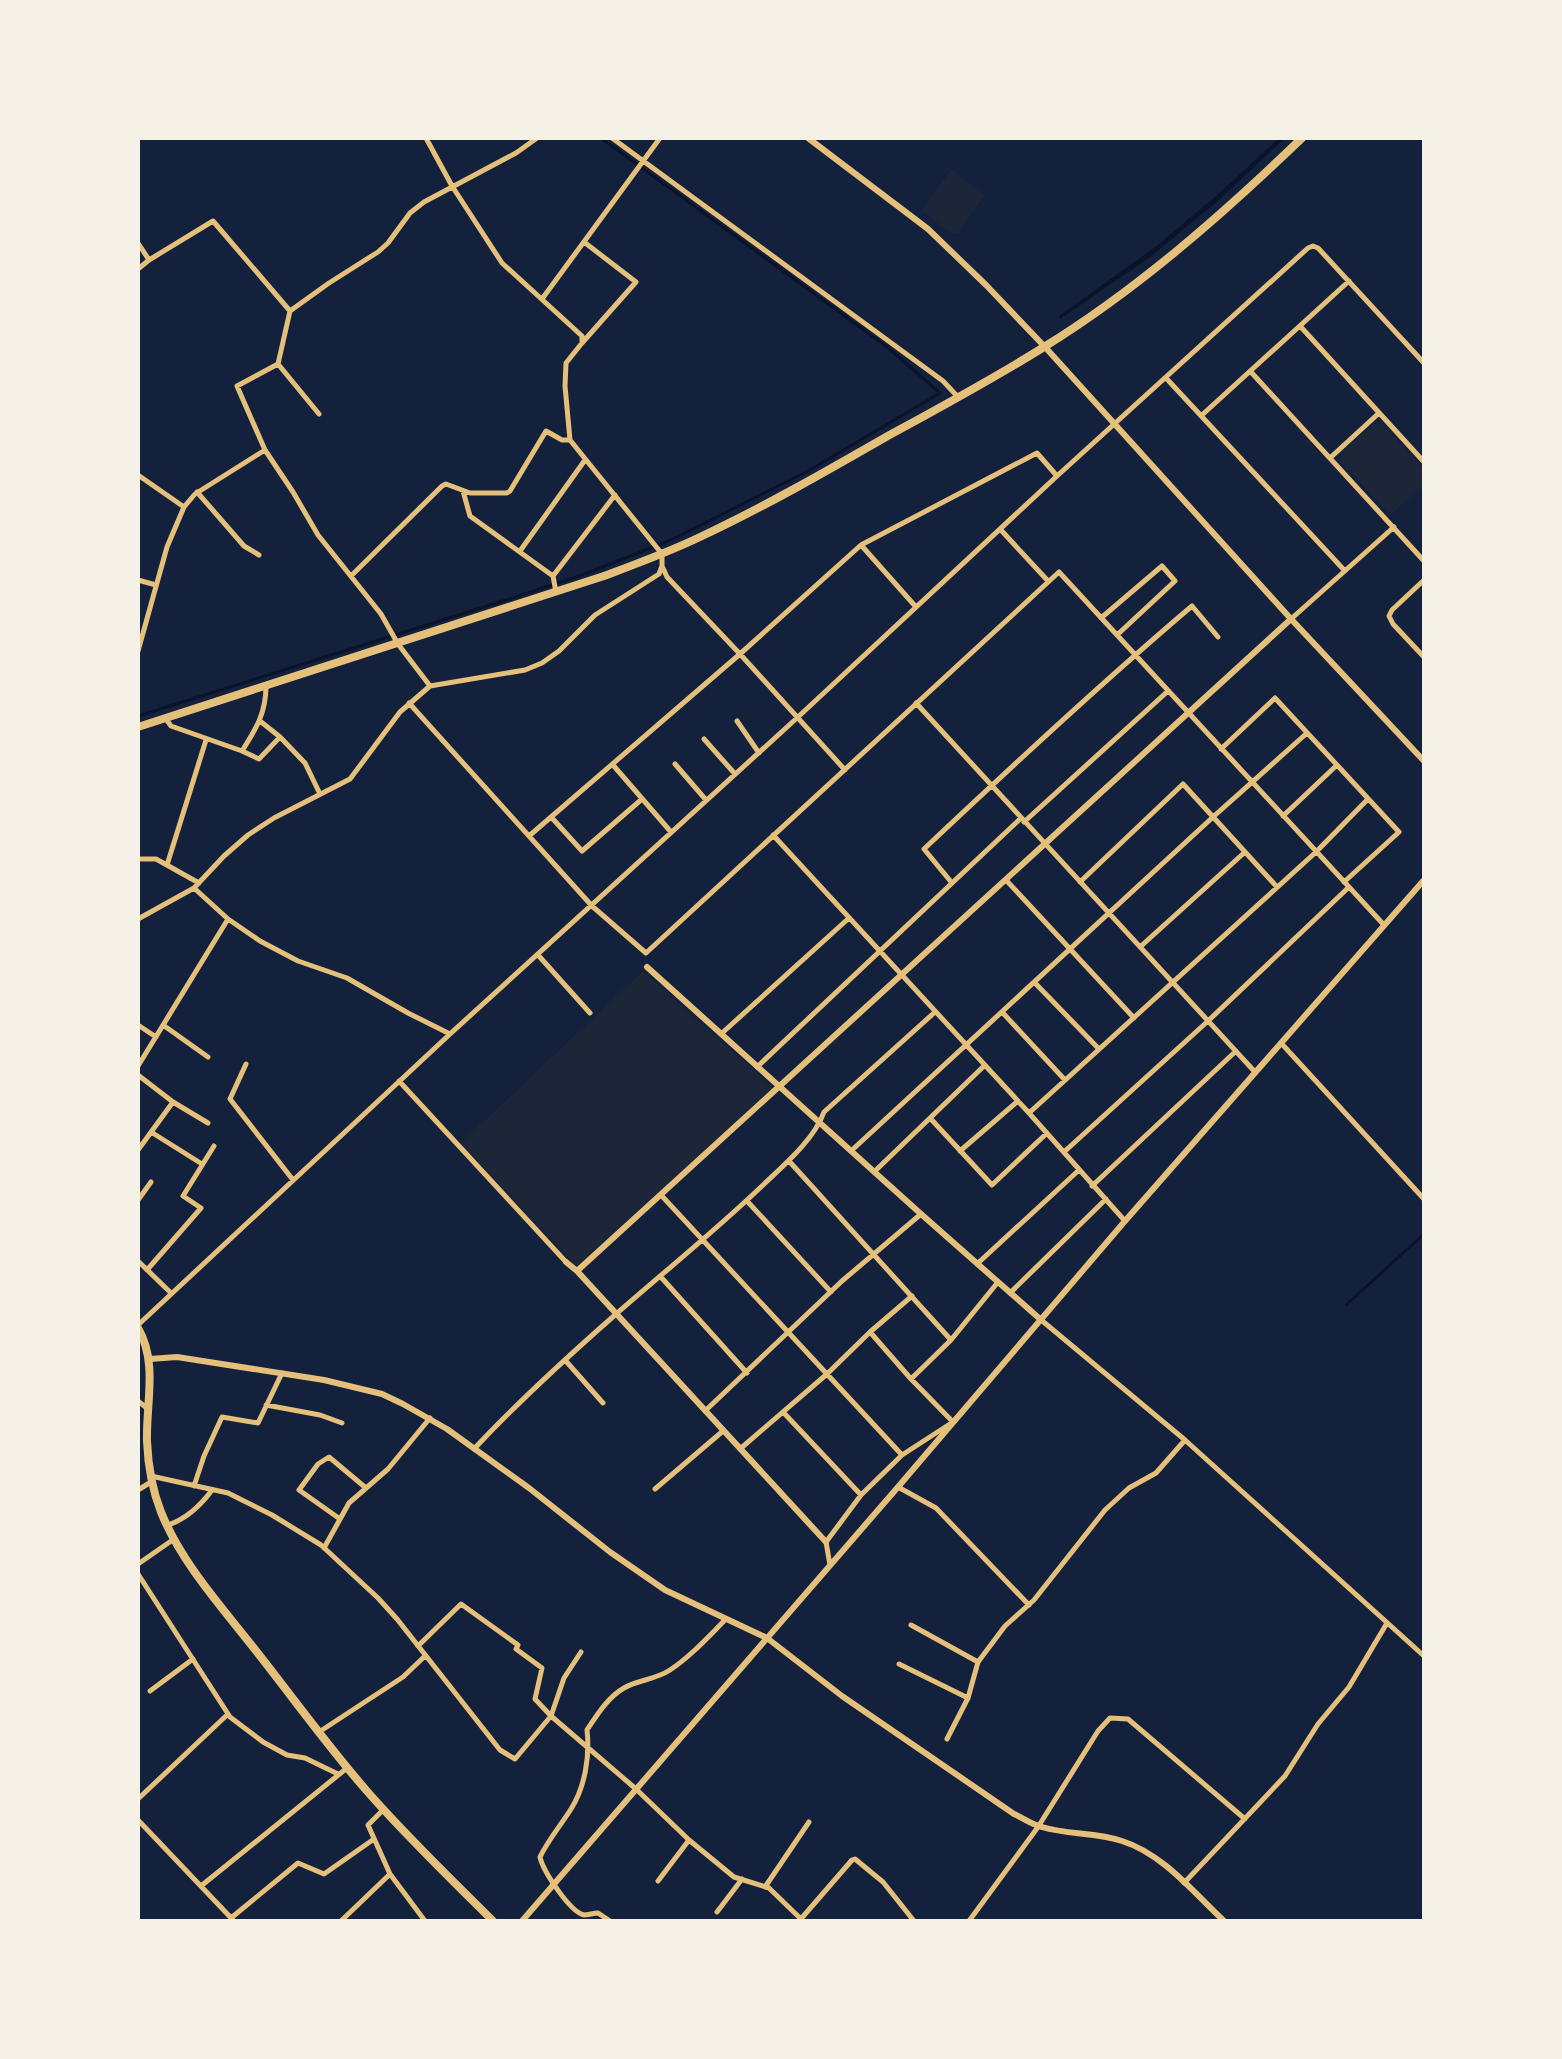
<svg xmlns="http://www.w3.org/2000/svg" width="1562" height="2059" font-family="'DejaVu Sans',sans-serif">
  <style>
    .green { fill: #1d2539 }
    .water { fill: #0b132b }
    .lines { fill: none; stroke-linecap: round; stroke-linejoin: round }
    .stream { stroke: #0b132b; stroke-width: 3 }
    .minor { stroke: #e5c07b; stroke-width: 5 }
    .tertiary { stroke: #e5c07b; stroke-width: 6 }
    .primary { stroke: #e5c07b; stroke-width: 8 }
  </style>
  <rect width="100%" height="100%" fill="#14213d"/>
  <!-- green -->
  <path class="green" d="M951,169l32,25v4l-24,34 -4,2 -7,-3 -26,-20z
    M1382,423l42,46v16l-34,30 -49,-53v-10l33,-28z
    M643,971l131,117 -198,178 -115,-123z"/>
  <!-- water -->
  <path class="water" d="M1279,138h6l-66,62 -70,58 -89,61 -1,-3 96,-69 61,-51z"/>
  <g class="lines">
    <!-- stream -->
    <path class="stream" d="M138,716l368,-116 76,-25 89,-35 137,-69 132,-78 -53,-46 -286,-209
      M1347,1304l77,-70"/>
    <!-- minor -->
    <path class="minor" d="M426,138l26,48 50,77 80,73v7l-16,20 -1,23 5,54 92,114v12l5,11 73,77 105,116
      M612,138l331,243 15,16
      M138,243l11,17
      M138,269l11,-9 64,-39 77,90 39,-28 49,-31 10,-9 22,-30 14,-11 92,-49 21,-15
      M542,299l118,-161
      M290,311l-12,53 -41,22 28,64 28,42 25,43 63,79 17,30 32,42
      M1300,326l124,136
      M582,343l54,-61 -52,-40
      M278,364l41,50
      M1251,372l173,189
      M1166,378l179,193
      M1202,415l147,-134
      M1330,458l49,-45
      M138,475l46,32
      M463,491l7,25 83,60
      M197,492l47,54 15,9
      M1000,529l48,52
      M861,545l55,62
      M520,551l65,-91
      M351,576l91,-90 4,-2 24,9h37l3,-2 36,-60 16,9h8
      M138,580l18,5
      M1424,580l-32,30 -3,6 4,8 31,33
      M556,592l-3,-16 62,-81
      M1101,618l61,-52 13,15 -58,54
      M1291,619l103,-92
      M138,651l29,-104 17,-40 11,-13 70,-44
      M409,703l183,203 54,47 413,-381 325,353
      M916,703l339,369
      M166,719l5,7 71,25
      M260,721l20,16 -21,22 -17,-8c14,-22 24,-38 24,-65
      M737,721l22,32
      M280,737l25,26 15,31
      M704,739l31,35
      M1221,749l54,-51 124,134 -55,50
      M675,764l31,36
      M613,765l58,67
      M1283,816l54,-51
      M552,818l30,33 60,-52
      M1024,822l144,-131
      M773,835l256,278 96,108
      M529,836l211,-182 121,-109 176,-92 20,23
      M138,859h18l43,24
      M167,865l39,-125
      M1006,880l128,138
      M1080,882l103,-98 94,103
      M952,883l-28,-34c88,-83 176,-165 268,-243l26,31
      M194,888l34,31 32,22 38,20 49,17 61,35 42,21
      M138,919l56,-31 30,-32 24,-21 26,-17 76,-39 50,-67 30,-26 95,-16 17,-7 17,-12 36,-36 64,-41 3,-8
      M1140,947l105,-95
      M538,955l52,58
      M1034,982l65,67
      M1002,1012l63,68
      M138,1025l18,12
      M163,1025l45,32
      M721,1034l128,-116
      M1281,1043l143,156
      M246,1064l-16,35 63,81
      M138,1066l90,-147
      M757,1067l264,-249
      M138,1075l35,27
      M399,1081l167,181
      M1029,1113l287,-261 52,-53
      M930,1118l62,67 55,-52
      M151,1132l51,32
      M138,1150l35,-48 35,21
      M851,1151l362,-334 94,-84
      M960,1151l58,-50
      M1064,1152l144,-131 141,-134
      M789,1161l162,179 47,-58
      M874,1172l111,-107
      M1092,1186l144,-135
      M661,1195l241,260
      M138,1200l13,-18
      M747,1201l84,91
      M138,1261l33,32
      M977,1264l102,-94
      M147,1270l54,-62 -18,-12 31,-50
      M660,1276l87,97
      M1010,1293l96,-94
      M1040,1319l145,121 239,216
      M138,1325l312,-291 348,-317 259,-241 251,-228 5,-2 5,2 106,115
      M870,1332l41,47
      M565,1360l38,43
      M138,1401l10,8
      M266,1405l54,10 22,8
      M705,1411l137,-130 79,-67
      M783,1412l78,83
      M474,1449c44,-47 92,-91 141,-134 49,-43 100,-84 147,-129 21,-20 52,-46 62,-74l111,-100
      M740,1449l87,-75 43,-42 42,-36
      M151,1476l77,17 44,22 49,30 57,53 19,21 103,131 15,9 36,-43 85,73 53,51 45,37 35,11 34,33
      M194,1486l10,-30 18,-39 36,6 24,-50
      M898,1487l38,21 93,97
      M655,1489l68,-58
      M138,1490l13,-8
      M340,1519l-41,-29 19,-26 11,-7 37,31
      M168,1525c18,-6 33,-20 44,-35
      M324,1548l25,-45 39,-34 42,-51
      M138,1564l36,-25
      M830,1565l-4,-23 35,-47 41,-40 51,-33 -42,-43 40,-39
      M138,1574l92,143 33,25 24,13 18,3 33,16
      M911,1625l67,37
      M418,1646l43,-42 57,41 -2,4 26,19 -7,31 16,17 13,-38 17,-26
      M899,1664l69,34
      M150,1691l43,-32
      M319,1732l84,-55 22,-21
      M947,1739l21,-41 10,-36 27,-36 29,-26 71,-90 24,-22 27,-15 29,-33
      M138,1799l90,-85
      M383,1810l-15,15 22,49 35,47
      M138,1820l96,101
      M658,1881l31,-41
      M1184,1883l101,-107 33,-52 31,-37 38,-64
      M201,1886l146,-118
      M765,1887l44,-65
      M717,1912l25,-33
      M231,1918l67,-55 26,11 50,-35
      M800,1920l52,-60 3,-1 28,23 31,39
      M341,1921l49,-47
      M610,1921l-12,-8c-4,0 -10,2 -14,2 -14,-3 -41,-44 -44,-58 8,-17 21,-32 31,-48 14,-22 19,-53 16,-79 10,-15 21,-33 37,-42 13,-8 31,-8 46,-18 21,-14 38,-33 56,-51
      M969,1921l69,-94 60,-96 12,-13 18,1 117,100"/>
    <!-- tertiary -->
    <path class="tertiary" d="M808,138l120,91 58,56 59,62 246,272 133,142
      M647,967l274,247 119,105
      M566,1262l11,9 249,271
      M577,1271l714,-652
      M150,1359l27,-2 147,23 58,14 21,10 44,25 82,59 81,64 55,38 102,48 75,58 172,118c9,4 18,11 28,13 26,8 54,5 80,14 41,13 71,51 102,80
      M522,1921l376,-434 227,-266 299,-341"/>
    <!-- primary -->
    <path class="primary" d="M138,727l466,-151c32,-12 65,-24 96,-39 64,-30 125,-65 186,-100 53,-29 107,-58 158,-90 94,-58 179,-133 258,-209
      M138,1328c20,35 8,74 9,113 1,24 5,48 14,71 20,50 59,93 92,135 38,48 73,97 113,143 40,46 84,88 127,131"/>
  </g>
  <!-- border -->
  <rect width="1562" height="2059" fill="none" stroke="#f6f1e7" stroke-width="280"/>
</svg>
